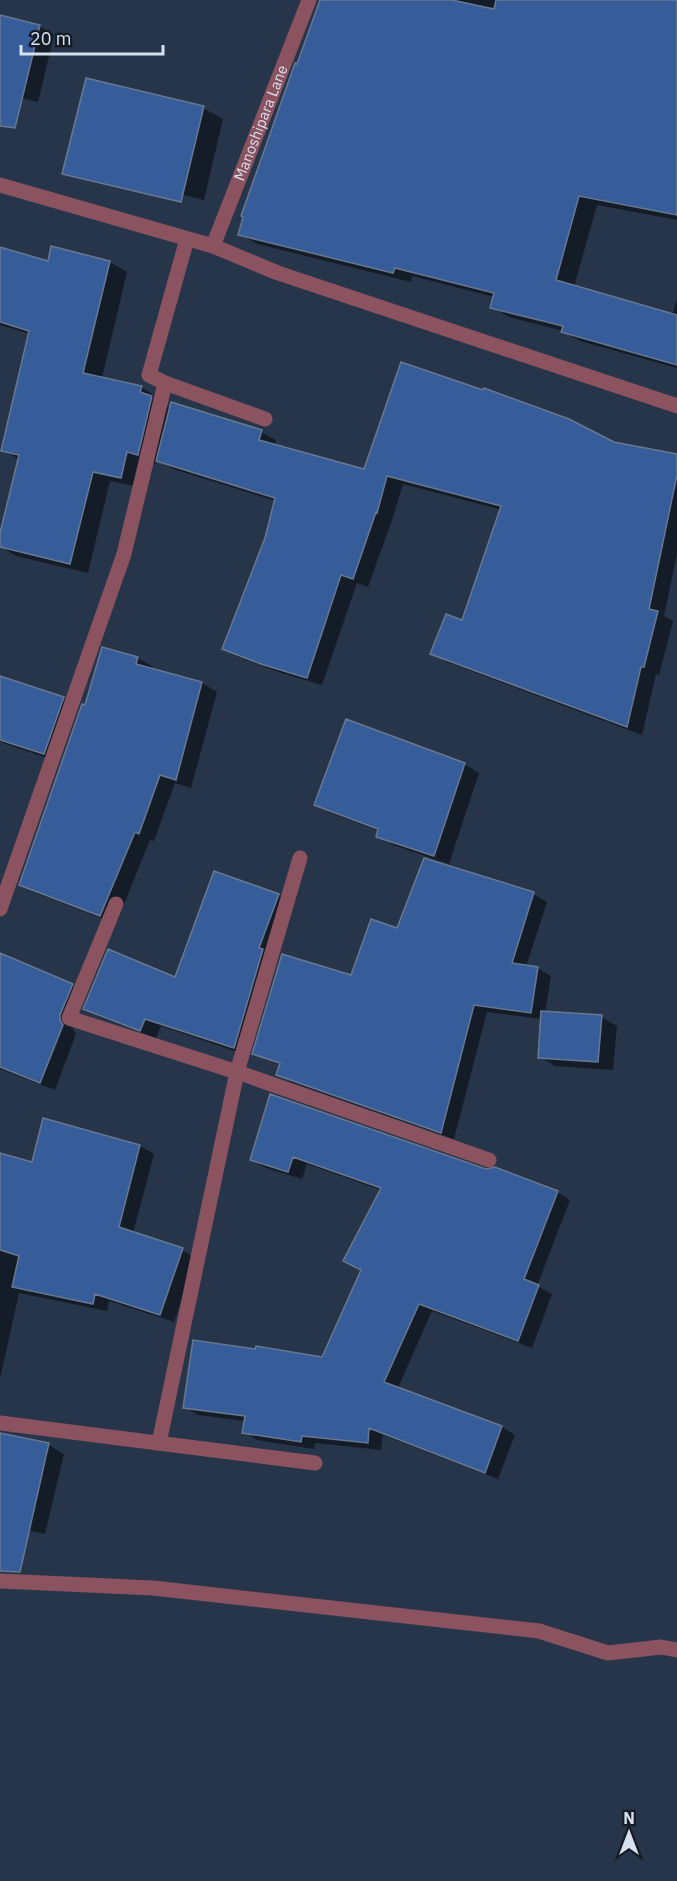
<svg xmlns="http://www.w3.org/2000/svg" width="677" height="1881" font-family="'IBM Plex Sans',sans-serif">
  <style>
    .shadow { fill: #0007 }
    .building { fill: #365d99; stroke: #687891; stroke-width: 1.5 }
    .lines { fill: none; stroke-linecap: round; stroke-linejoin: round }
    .minor { stroke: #8a535f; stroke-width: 15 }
    .labels { text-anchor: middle; stroke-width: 6; stroke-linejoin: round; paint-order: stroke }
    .street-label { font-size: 15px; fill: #d7e0ee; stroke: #161c26 }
  </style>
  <rect width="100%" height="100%" fill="#27354a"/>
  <!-- shadow -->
  <path class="shadow" d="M322,0h355v220l-80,-15 -23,82 98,28 5,-16v69l-97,-27 -17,-10 -54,-14 -17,-10 2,-10 -82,-21 -1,6 -154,-38 -17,-10z
    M0,17l39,9 15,9 -16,67 -38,-9z
    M203,108l20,11 -19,81 -116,-28z
    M0,249l49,14 61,-1 17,10 -25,106 39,9 18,11 -1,3 12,7 91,24 15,8 -1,6 90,25 248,-28 64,13v98l-13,62 9,5 -14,54 -3,-1 -14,61 -195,-73 -15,-9 31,-31 39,-112 -99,-26 -11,36 -24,67 -11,-4 -35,102 -44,-13 -39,-15 -15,-9 42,-109 10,-38 -103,-32 -16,-10 -2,5 -10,-3 -6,26 -29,-6 -22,92 -72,-17 -16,-10 20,-86 -17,-10 27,-116 -30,-9z
    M138,658l15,9 -1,3 50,13 15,9 -26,96 -16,-5 -21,58 -4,-1 -34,84 -80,-31 -16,-8 66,-179z
    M0,678l63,21 15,9 -19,54 -59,-20z
    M464,764l15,9 -30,91 -56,-19 -15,-9 1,-5 -48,-18 -15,-8z
    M425,860l108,34 14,8 -21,65 11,1 14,8 -6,37 56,4 16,9 -4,44 -58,-4 -15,-9 2,-38 -55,-7 -33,127 -163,-57 -13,-7 3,-10 -27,-12 98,-76 46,-47z
    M278,895l15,9 -44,152 -88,-30 -5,12 -56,-21 -15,-9 91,-29z
    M0,955l72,30 14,8 -13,30v6l3,5 -21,56 -55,-21z
    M271,1096l215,75 71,21 13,8 -33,86 15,8 -20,54 -100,-37 -34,77 104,39 13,8 -17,44 -115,-44 -2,15 -66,-7 -1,6 -57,-9 -13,-8 1,-11 -47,-6 -13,-8 72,-56 66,7 39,-88 19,-80 -74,-26 -5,15 -36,-11 -14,-8z
    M44,1120l96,26 14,8 -21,79 49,17 14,8 -22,64 -65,-21 -2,10 -88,-18 -19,86v-225l33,10z
    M0,1434l49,11 15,9 -19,80 -45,-10z"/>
  <!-- building -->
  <path class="building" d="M320,0h132l42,9 2,-9h181v215l-98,-19 -23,84 121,35v50l-116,-33 2,-6 -73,-18 4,-15 -99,-25 -2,5 -155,-38 5,-18 -2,-1 54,-153 2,1z
    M0,15l40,10 -25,103 -15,-2z
    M86,78l118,28 -23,96 -119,-28z
    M51,246l59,15 -27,112 59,13 -2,6 12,4 -14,59 -11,-3 -6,26 -28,-6 -23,92 -70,-17v-14l19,-78 -18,-4 28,-120 -29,-9v-75l48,14z
    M401,362l82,28 1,-2 85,31 45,23 63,12v21l-28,134 9,2 -14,56h-3l-14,60 -197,-73 16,-40 16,6 39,-114 -114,-30 -10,37 -1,-1 -23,67 -12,-4 -34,103 -46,-14 -39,-15 43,-111 10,-40 -119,-37 15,-59 91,28 -3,10 105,29z
    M102,647l36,10 -2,7 66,18 -26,98 -16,-5 -21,59 -4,-2 -35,84 -81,-31 63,-181 3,1z
    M0,676l64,21 -20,57 -44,-14z
    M346,719l119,44 -31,93 -58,-19 2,-8 -64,-24z
    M424,858l110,34 -22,71 26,4 -7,46 -57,-8 -33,128 -165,-58 4,-12 -28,-9 30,-100 69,21 20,-56 26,9z
    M214,871l65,23 -20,54 4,1 -29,99 -89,-29 -5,12 -57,-22 25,-60 67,28z
    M0,953l73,31 -13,31v5l3,5 -23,58 -40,-16z
    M541,1011l61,4 -4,47 -60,-4z
    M270,1094l216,75 9,-2 63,24 -34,88 15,6 -21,56 -99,-37 -35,78 118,44 -17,47 -116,-45 -1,15 -66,-7 -1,6 -59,-9 3,-17 -62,-8 10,-68 62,9 1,-3 66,11 39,-87 -18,-9 38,-73 -88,-31 -5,15 -38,-12z
    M43,1118l97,27 -21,82 64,21 -23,67 -65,-21 -2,10 -81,-17 7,-31 -19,-6v-97l32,9z
    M0,1433l49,10 -29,129 -20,-1z"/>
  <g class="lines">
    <!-- minor -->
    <g class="minor">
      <path d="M0,185l213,61 65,27 399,133"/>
      <path id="s1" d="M213,246l96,-246"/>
      <path d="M165,383l100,36"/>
      <path d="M116,904l-47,114 168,54 252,88"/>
      <path d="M0,909l124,-355 41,-171 -16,-8 38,-136"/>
      <path d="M0,1423l315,40"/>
      <path d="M159,1443l78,-371 63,-214"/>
      <path d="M0,1581l153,7 386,43 69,22 53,-6 16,3"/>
    </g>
  </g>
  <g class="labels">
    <!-- street labels -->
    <g class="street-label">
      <text dy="5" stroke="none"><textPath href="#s1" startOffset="132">Manoshipara Lane</textPath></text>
    </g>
  </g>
  <!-- north arrow -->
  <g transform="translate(629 1833)" stroke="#161c26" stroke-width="4.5" paint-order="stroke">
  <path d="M0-4.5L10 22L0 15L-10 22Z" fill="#d7e0ee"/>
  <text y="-9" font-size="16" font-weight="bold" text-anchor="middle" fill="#d7e0ee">N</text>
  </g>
  <!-- scale -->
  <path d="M21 45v9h142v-9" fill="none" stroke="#d7e0ee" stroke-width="3"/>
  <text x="30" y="45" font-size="18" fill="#d7e0ee" stroke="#161c26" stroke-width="4.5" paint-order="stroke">20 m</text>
</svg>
